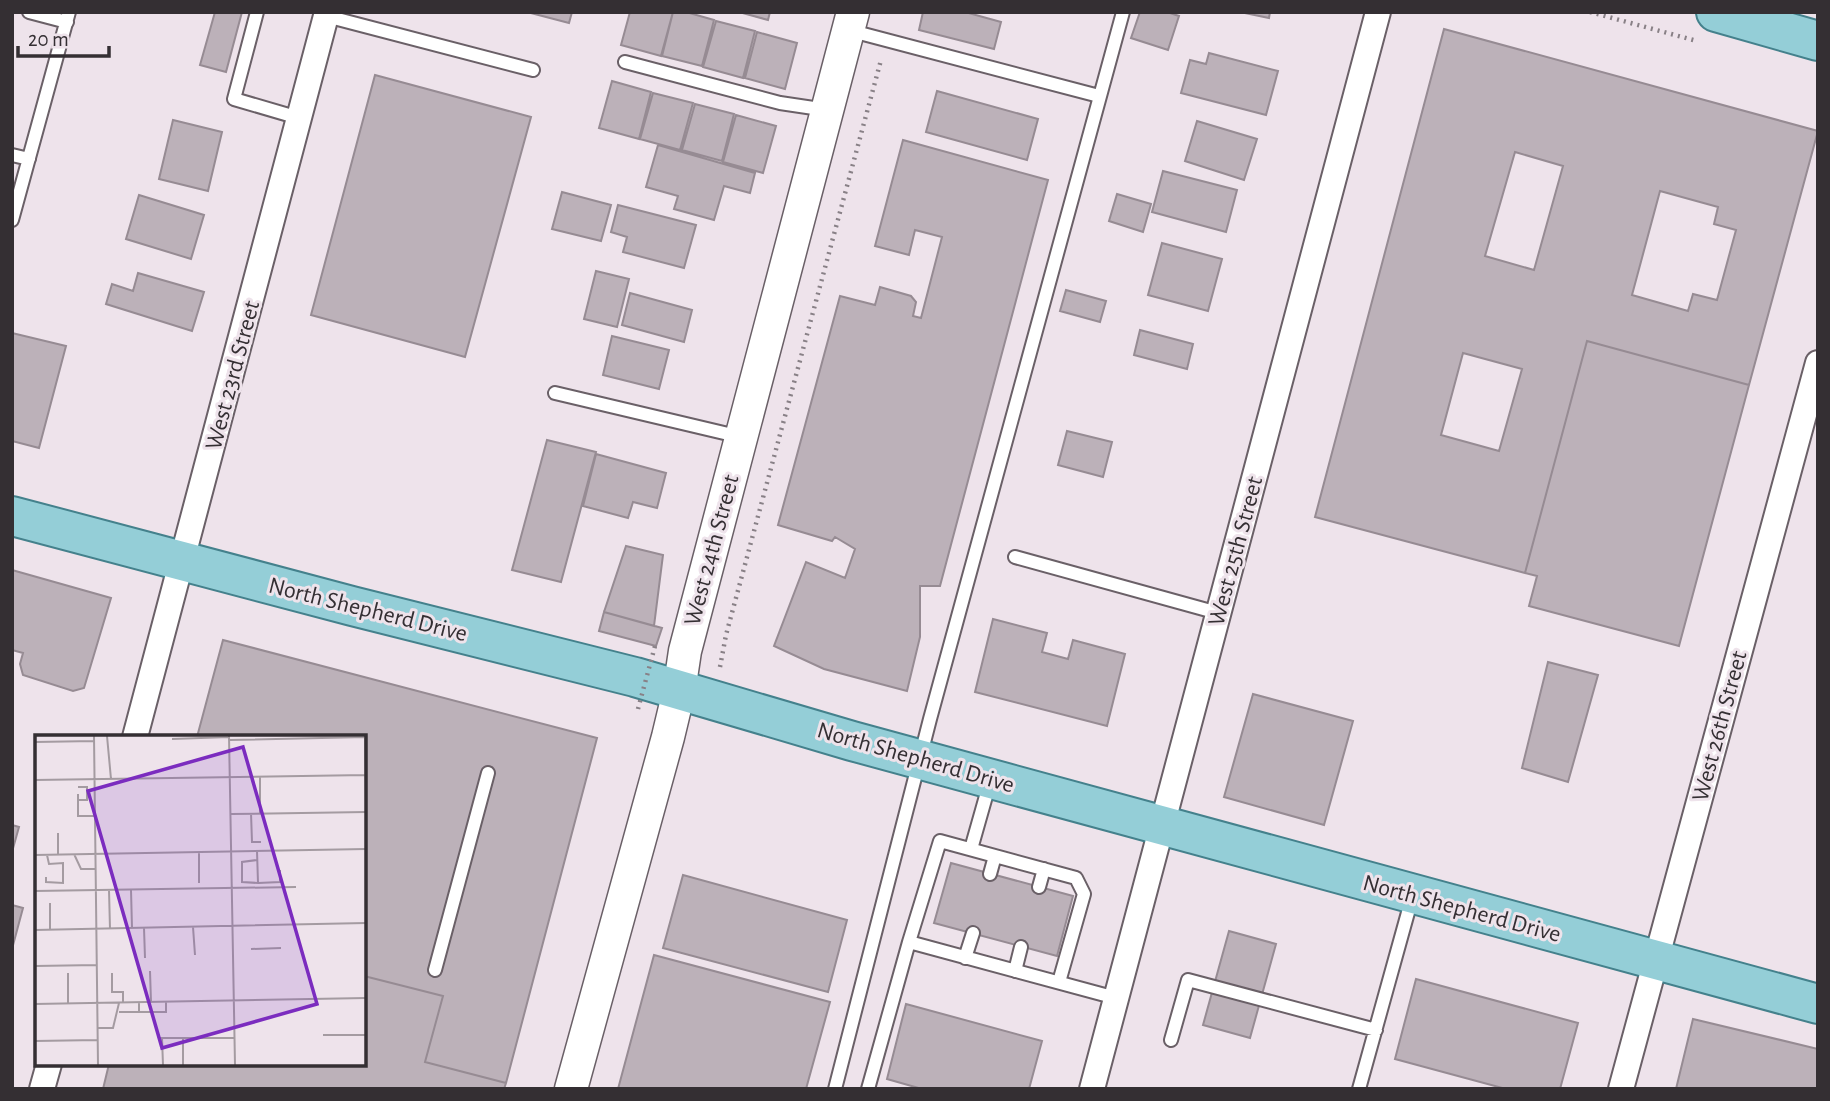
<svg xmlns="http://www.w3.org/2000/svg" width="1830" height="1101" font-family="'Alegreya Sans',sans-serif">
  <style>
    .building { fill: #bcb1b9; stroke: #968b93; stroke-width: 2; fill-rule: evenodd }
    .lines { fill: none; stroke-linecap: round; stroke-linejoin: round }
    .service-casing { stroke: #6a6067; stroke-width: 16 }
    .minor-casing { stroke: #6a6067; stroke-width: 28 }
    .tertiary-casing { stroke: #6a6067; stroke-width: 35 }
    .primary-casing { stroke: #44818c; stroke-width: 42 }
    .path { stroke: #888086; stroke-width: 4.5; stroke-dasharray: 2 5; stroke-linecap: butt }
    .service { stroke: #fff; stroke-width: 12 }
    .minor { stroke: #fff; stroke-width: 24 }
    .tertiary { stroke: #fff; stroke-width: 32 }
    .primary { stroke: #94ced7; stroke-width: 38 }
    .path-bridge { stroke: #888086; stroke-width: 4.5; stroke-dasharray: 2 5; stroke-linecap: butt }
    .labels { text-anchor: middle; stroke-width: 6; stroke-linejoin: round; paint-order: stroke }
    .street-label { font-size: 24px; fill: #342f33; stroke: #eee3eb }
    .inset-road { fill: none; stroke: #a49ba1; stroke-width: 2 }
    .view { fill: #7b2cbf; fill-opacity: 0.15; stroke: #7b2cbf; stroke-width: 3.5 }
    .inset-edge { fill: none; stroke: #342f33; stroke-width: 3.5 }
  </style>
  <rect width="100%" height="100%" fill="#eee3eb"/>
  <!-- building -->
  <path class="building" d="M215,12h27l-16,60 -26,-7z
    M527,12h45l-3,11z
    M630,12h43l-12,44 -40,-11z
    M673,12h13l28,8 -12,46 -40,-10z
    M739,12h31l-2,8z
    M923,12h42l36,10 -7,27 -75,-19z
    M1140,12h27l12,4 -11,34 -37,-12z
    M1240,12h30l-1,6z
    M716,21l39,10 -12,47 -40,-11z
    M1444,29l374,102 -69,254 -162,-44 -62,232 -210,-56zM1515,152l48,14 -29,104 -49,-14zM1660,191l58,16 -4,17 22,6 -19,70 -24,-6 -5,17 -56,-16zM1463,353l59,16 -23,82 -58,-16z
    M757,32l40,11 -12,46 -40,-11z
    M1209,53l69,18 -12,44 -85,-22 9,-33 16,4z
    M375,75l156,42 -66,240 -154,-42z
    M612,81l39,11 -12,47 -40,-11z
    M937,91l101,28 -11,41 -101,-28z
    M653,93l40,10 -13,47 -40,-11z
    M695,104l39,10 -12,47 -40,-11z
    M736,115l40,11 -13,47 -40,-11z
    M173,120l49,12 -14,59 -49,-12z
    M1197,121l60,18 -13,41 -59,-19z
    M903,140l145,40 -108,406h-20v51l-13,54 -83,-22 -50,-23 32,-84 39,16 10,-29 -20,-12 -3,4 -54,-16 62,-229 35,9 5,-18 31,9 5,6 -3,14 8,2 21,-81 -27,-7 -6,25 -34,-9z
    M658,145l97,28 -5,20 -26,-7 -10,34 -40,-11 4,-13 -32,-9z
    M1163,171l74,19 -11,42 -74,-20z
    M562,192l49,13 -10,36 -49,-12z
    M1117,194l34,10 -8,28 -34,-11z
    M139,195l65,20 -13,44 -65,-20z
    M618,205l78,20 -12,43 -61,-16 4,-15 -16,-5z
    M1162,243l60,16 -14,52 -60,-16z
    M596,271l33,8 -12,48 -33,-8z
    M138,273l66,19 -12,39 -86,-27 6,-20 21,7z
    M1066,290l40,11 -6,21 -40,-11z
    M630,293l62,17 -8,32 -62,-17z
    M1140,330l53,14 -6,25 -53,-14z
    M12,333l54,13 -27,102 -27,-7z
    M612,336l57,14 -10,39 -56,-14z
    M1587,341l162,44 -70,261 -150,-40 8,-30 -12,-3z
    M1067,431l45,11 -9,35 -45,-12z
    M547,440l49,12 -35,130 -49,-12z
    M596,454l70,19 -9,35 -24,-6 -5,16 -45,-12z
    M626,546l37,9 -9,71 -50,-14z
    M12,570l99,28 -27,90 -11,3 -50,-16 -3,-11 3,-11 -11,-3z
    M604,612l58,16 -6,18 -57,-15z
    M993,619l54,14 -5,19 26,7 5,-19 52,14 -18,72 -132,-34z
    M223,640l374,98 -91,345 -81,-21 18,-66 -79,-20v-239h-167z
    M1548,662l50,13 -30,107 -46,-14z
    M1253,694l100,27 -29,104 -100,-28z
    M12,825l7,2 -7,25z
    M951,863l122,33 -16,60 -123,-33z
    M683,875l164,45 -19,72 -165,-44z
    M12,905l11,3 -11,41z
    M1229,931l47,13 -26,94 -47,-13z
    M654,955l176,47 -24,87h-188z
    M364,976l79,20 -18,66 81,21 -2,6h-401l6,-25h255z
    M1416,979l162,44 -18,66h-54l-111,-30z
    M906,1004l136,37 -13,48h-107l-35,-10z
    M1693,1019l125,30v40h-142z"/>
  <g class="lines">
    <defs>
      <path id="service" d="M29,12l38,10
        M257,12l-23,87 65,19
        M326,16l207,54
        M848,30l251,66
        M625,62l155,41 47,7
        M12,155l17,4
        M12,220l57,-208
        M555,393l186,44
        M1015,557l203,56
        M971,849l19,-67
        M990,874l5,-18
        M1039,887l5,-18
        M965,958l8,-25
        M435,970l53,-197
        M1015,971l6,-24
        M1059,982l25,-88 -8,-16 -136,-37 -31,101 207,56
        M1171,1040l17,-60 188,50
        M835,1089l95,-370 193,-707
        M868,1089l41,-147
        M1359,1089l53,-191"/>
      <path id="minor" d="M135,737l192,-725
        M42,1089l7,-25
        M1092,1089l286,-1077
        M1621,1089l197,-726"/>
      <path id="tertiary" d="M571,1089l97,-352 11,-46 6,-40 168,-639"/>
      <path id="primary" d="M1716,12l102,29
        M12,516l340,90 283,71 217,64 966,263"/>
    </defs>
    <!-- service casing -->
    <use href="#service" class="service-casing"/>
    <!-- minor casing -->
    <use href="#minor" class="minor-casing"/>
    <!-- tertiary casing -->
    <use href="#tertiary" class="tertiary-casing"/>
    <!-- primary casing -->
    <use href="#primary" class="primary-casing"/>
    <!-- path -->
    <path class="path" d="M1590,12l107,29
      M720,667l6,-32 155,-575"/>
    <!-- service -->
    <use href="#service" class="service"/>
    <!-- minor -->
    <use href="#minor" class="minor"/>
    <!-- tertiary -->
    <use href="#tertiary" class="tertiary"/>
    <!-- primary -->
    <use href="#primary" class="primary"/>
    <!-- path-bridge -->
    <path class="path-bridge" d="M638,709l17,-63"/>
  </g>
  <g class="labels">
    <!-- street labels -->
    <g class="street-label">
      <text transform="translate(232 375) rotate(-75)" y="8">West 23rd Street</text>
      <text transform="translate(711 550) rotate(-75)" y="8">West 24th Street</text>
      <text transform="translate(1235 551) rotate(-75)" y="8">West 25th Street</text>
      <text transform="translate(368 609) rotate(14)" y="8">North Shepherd Drive</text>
      <text transform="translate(1719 726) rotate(-75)" y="8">West 26th Street</text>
      <text transform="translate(916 757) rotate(16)" y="8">North Shepherd Drive</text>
      <text transform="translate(1462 908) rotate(15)" y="8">North Shepherd Drive</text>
    </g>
  </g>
  <!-- overview -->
  <g transform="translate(35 735)">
    <rect width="331" height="331" fill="#eee3eb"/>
    <path class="inset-road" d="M59,1l4,329M72,1l4,43M194,1l6,329M330,1l1,62M137,4l57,-2M195,5l136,-3M0,7l59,-1M225,41v37M0,45l331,-5M43,59v22h16M43,65h9v-13h-9M216,78l1,29h9M196,79l135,-2M222,116l1,32 -16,-1v-20l15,-2M164,117v31M39,119l7,15h14M0,120l331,-6M23,120v-22M11,142v5l17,1v-20l-14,1 -2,-9M223,148l22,-1v-12M74,155l1,39M96,155l1,38M0,156l261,-4M158,192l2,28M109,193l1,30M15,194v-26M0,195l331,-7M216,214l30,-1M0,231l62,-1M115,236l1,31M33,238v31M77,238v19h11v11M0,269l331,-6M84,277h20v-10M104,277h27v-10M63,293h15l6,-25M288,300h43M123,303h76M127,303l1,27M148,303v27M0,306l63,-1"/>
    <path class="view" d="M208,12l74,257 -155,44 -74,-257z"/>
    <rect width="331" height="331" class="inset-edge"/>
  </g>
  <!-- border -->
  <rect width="1830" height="1101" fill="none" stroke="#342f33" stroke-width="28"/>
  <!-- scale -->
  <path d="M18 46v10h91v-10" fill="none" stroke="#342f33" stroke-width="3.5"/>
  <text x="28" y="46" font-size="21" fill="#342f33" stroke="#eee3eb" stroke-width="5" paint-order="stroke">20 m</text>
</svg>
